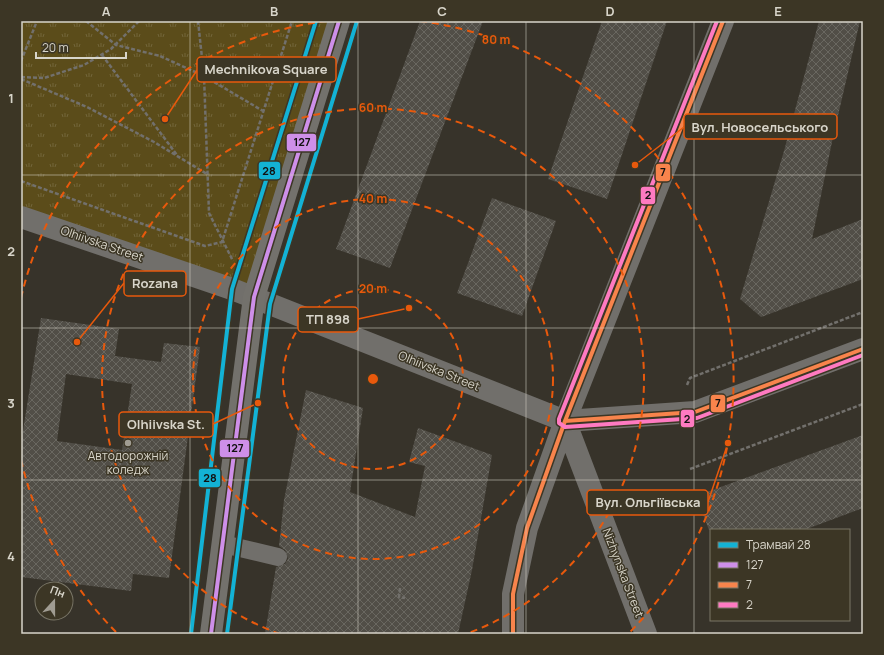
<svg xmlns="http://www.w3.org/2000/svg" width="884" height="655" font-family="Manrope,sans-serif">
  <style>
    .park { fill: url(#park-tufts) }
    .building { fill: url(#building-cross-hatch); fill-rule: evenodd }
    .lines { fill: none; stroke-linecap: round; stroke-linejoin: round }
    .path { stroke: #72706c; stroke-width: 2.5; stroke-dasharray: 4 2; stroke-linecap: butt }
    .service { stroke: #716f6b; stroke-width: 18 }
    .minor { stroke: #716f6b; stroke-width: 22 }
    .tertiary { stroke: #716f6b; stroke-width: 22 }
    .secondary { stroke: #73716c; stroke-width: 22 }
    .bus-1-casing { stroke: #3c3625; stroke-width: 7 }
    .bus-2-casing { stroke: #3c3625; stroke-width: 7 }
    .bus-3-casing { stroke: #3c3625; stroke-width: 7 }
    .bus-1 { stroke: #ce8fe9; stroke-width: 4 }
    .bus-2 { stroke: #f8844c; stroke-width: 4 }
    .bus-3 { stroke: #fe7ac1; stroke-width: 4 }
    .tram-1-casing { stroke: #3c3625; stroke-width: 7 }
    .tram-1 { stroke: #13b2d5; stroke-width: 4 }
    .grid { fill: none; stroke: #d8d5ca; stroke-width: 1; stroke-opacity: 0.55 }
    .ring { fill: none; stroke: #e8590c; stroke-width: 2; stroke-dasharray: 7 5 }
    .poi-dot { fill: #a09c92; stroke: #3c3625; stroke-width: 1.5 }
    .labels { text-anchor: middle; stroke-width: 3; stroke-linejoin: round; paint-order: stroke }
    .street-label { font-size: 12px; fill: #d8d5ca; stroke: #3c3625 }
    .poi-label { font-size: 12px; fill: #d8d5ca; stroke: #3c3625 }
    .centre { fill: #e8590c; stroke: #3c3625; stroke-width: 2 }
    .ring-label { font-size: 12px; text-anchor: middle; font-weight: bold; fill: #e8590c; stroke: #3c3625; stroke-width: 3; stroke-linejoin: round; paint-order: stroke }
    .leader { fill: none; stroke: #e8590c; stroke-width: 1.5 }
    .callout-dot { fill: #e8590c; stroke: #3c3625; stroke-width: 1.5 }
    .callout { fill: #3c3625; stroke: #e8590c; stroke-width: 1.5 }
    .callout-label { font-size: 13px; text-anchor: middle; font-weight: bold; fill: #d8d5ca }
    .line-badge { stroke: #3c3625; stroke-width: 1.5 }
    .pale-badge-label { font-size: 11px; text-anchor: middle; font-weight: bold; fill: #111 }
    .neatline { fill: none; stroke: #d8d5ca; stroke-width: 1.5 }
    .grid-label { font-size: 13px; text-anchor: middle; font-weight: bold; fill: #d8d5ca }
  </style>
  <defs>
    <pattern id="park-tufts" width="24" height="20" patternUnits="userSpaceOnUse"><rect width="24" height="20" fill="#5b4c1a"/><path d="M3 7l-1-3M5 7V3M7 7l1-3M15 17l-1-3M17 17v-4M19 17l1-3" fill="none" stroke="#72653a"/></pattern>
    <pattern id="building-cross-hatch" width="8" height="8" patternUnits="userSpaceOnUse"><rect width="8" height="8" fill="#514e47"/><path d="M0 0l8 8M0 8l8-8" fill="none" stroke="#696760"/></pattern>
  </defs>
  <rect width="100%" height="100%" fill="#37332a"/>
  <!-- park -->
  <path class="park" d="M21,21h318l-85,276 -233,-80z"/>
  <!-- building -->
  <path class="building" d="M420,21h63l-93,247 -54,-19z
    M602,21h65l-60,178 -59,-20z
    M819,21h41l-27,116 -21,102 51,-20v60l-102,38 -21,-18 44,-148z
    M492,198l64,23 -34,95 -65,-23z
    M41,318l78,11 -4,27 46,6 3,-19 36,4 -31,231 -36,-4 -2,17 -110,-14v-134zM66,374l66,10 -10,66 -65,-9z
    M306,390l57,18 -13,84 65,25 10,-51 -16,-4 9,-34 74,27 -20,115 -14,64h-193l11,-67 9,-3 3,-5 -3,-9 -6,-4 5,-46z
    M863,435v73l-59,22h-95l-13,-34z"/>
  <g class="lines">
    <!-- path -->
    <path class="path" d="M86,21l30,24 44,11 44,20 59,35
      M198,21l6,55 5,137 24,48
      M102,55l75,100
      M21,61l16,-40
      M21,77l23,1 40,-13 27,-16 28,-28
      M21,79l66,28 67,35 53,32
      M21,181l184,65 17,-4 70,-221
      M687,385l3,-7 173,-66
      M690,469l173,-65
      M400,588l-1,9 6,1"/>
    <!-- service -->
    <path class="service" d="M223,544l55,13"/>
    <!-- minor -->
    <path class="minor" d="M565,421l81,213
      M513,634v-40l14,-66 38,-107 158,-400"/>
    <!-- tertiary -->
    <path class="tertiary" d="M21,217l211,72 333,132 130,-9 168,-63"/>
    <!-- secondary -->
    <path class="secondary" d="M211,634l43,-337 85,-276"/>
    <defs>
      <path id="bus-1" d="M211,634l43,-337 85,-276"/>
      <path id="bus-2" d="M565,421l130,-9 168,-63
        M513,634v-40l14,-66 38,-107 158,-400"/>
      <path id="bus-3" d="M717,21l-158,398v4l6,4 132,-9 166,-63"/>
    </defs>
    <!-- bus-1 casing -->
    <use href="#bus-1" class="bus-1-casing"/>
    <!-- bus-2 casing -->
    <use href="#bus-2" class="bus-2-casing"/>
    <!-- bus-3 casing -->
    <use href="#bus-3" class="bus-3-casing"/>
    <!-- bus-1 -->
    <use href="#bus-1" class="bus-1"/>
    <!-- bus-2 -->
    <use href="#bus-2" class="bus-2"/>
    <!-- bus-3 -->
    <use href="#bus-3" class="bus-3"/>
    <defs>
      <path id="tram-1" d="M191,634l41,-345 84,-268
        M227,634l43,-330 87,-283"/>
    </defs>
    <!-- tram-1 casing -->
    <use href="#tram-1" class="tram-1-casing"/>
    <!-- tram-1 -->
    <use href="#tram-1" class="tram-1"/>
  </g>
  <!-- grid -->
  <path class="grid" d="M190,21v613M358,21v613M526,21v613M694,21v613M21,175h842M21,328h842M21,480h842"/>
  <!-- distance rings -->
  <g class="ring">
    <circle cx="373" cy="379" r="90"/>
    <circle cx="373" cy="379" r="180"/>
    <path d="M280 634A271 271 0 1 1 466 634"/>
    <path d="M116 632A361 361 0 0 1 21 460M21 298A361 361 0 0 1 326 21M420 21A361 361 0 0 1 630 632"/>
  </g>
  <!-- markers -->
  <circle class="poi-dot" cx="128" cy="443" r="4"/>
  <g class="labels">
    <!-- street labels -->
    <g class="street-label">
      <text transform="translate(102 244) rotate(19)" y="4">Olhiivska Street</text>
      <text transform="translate(439 371) rotate(22)" y="4">Olhiivska Street</text>
      <text transform="translate(623 573) rotate(69)" y="4">Nizhynska Street</text>
    </g>
    <!-- poi labels -->
    <g class="poi-label">
      <text x="128" y="460">Автодорожній<tspan x="128" dy="14">коледж</tspan></text>
    </g>
  </g>
  <circle cx="373" cy="379" r="6" class="centre"/>
  <g class="ring-label">
    <text x="496" y="44">80 m</text>
    <text x="373" y="112">60 m</text>
    <text x="373" y="203">40 m</text>
    <text x="373" y="293">20 m</text>
  </g>
  <!-- callouts -->
  <path class="leader" d="M165 119L197 70M635 165L684 127M77 342L124 283M409 308L358 319M258 403L213 424M728 443L708 502"/>
  <g class="callout-dot">
    <circle cx="165" cy="119" r="4"/>
    <circle cx="635" cy="165" r="4"/>
    <circle cx="77" cy="342" r="4"/>
    <circle cx="409" cy="308" r="4"/>
    <circle cx="258" cy="403" r="4"/>
    <circle cx="728" cy="443" r="4"/>
  </g>
  <g class="callout">
    <rect x="197" y="57" width="139" height="25" rx="4"/>
    <rect x="684" y="114" width="153" height="25" rx="4"/>
    <rect x="124" y="271" width="62" height="25" rx="4"/>
    <rect x="298" y="307" width="60" height="25" rx="4"/>
    <rect x="119" y="412" width="94" height="25" rx="4"/>
    <rect x="587" y="490" width="121" height="25" rx="4"/>
  </g>
  <g class="callout-label">
    <text x="266" y="74">Mechnikova Square</text>
    <text x="760" y="132">Вул. Новосельського</text>
    <text x="155" y="288">Rozana</text>
    <text x="328" y="324">ТП 898</text>
    <text x="166" y="429">Olhiivska St.</text>
    <text x="648" y="507">Вул. Ольгіївська</text>
  </g>
  <g class="line-badge">
    <rect x="286" y="133" width="31" height="19" rx="4" fill="#ce8fe9"/>
    <rect x="258" y="161" width="23" height="19" rx="4" fill="#13b2d5"/>
    <rect x="655" y="163" width="16" height="19" rx="4" fill="#f8844c"/>
    <rect x="640" y="186" width="16" height="19" rx="4" fill="#fe7ac1"/>
    <rect x="710" y="394" width="16" height="19" rx="4" fill="#f8844c"/>
    <rect x="680" y="409" width="15" height="19" rx="4" fill="#fe7ac1"/>
    <rect x="219" y="439" width="31" height="19" rx="4" fill="#ce8fe9"/>
    <rect x="198" y="468" width="23" height="20" rx="4" fill="#13b2d5"/>
  </g>
  <g class="pale-badge-label">
    <text x="302" y="146">127</text>
    <text x="269" y="175">28</text>
    <text x="663" y="176">7</text>
    <text x="648" y="199">2</text>
    <text x="718" y="407">7</text>
    <text x="687" y="423">2</text>
    <text x="235" y="452">127</text>
    <text x="210" y="482">28</text>
  </g>
  <!-- border -->
  <rect width="884" height="655" fill="none" stroke="#3c3625" stroke-width="44"/>
  <!-- legend -->
  <rect x="710" y="529" width="140" height="92" fill="#3c3625" stroke="#7a7667"/>
  <rect x="718" y="542" width="20" height="6" fill="#13b2d5" stroke="#7a7667"/>
  <text x="746" y="549" font-size="12" fill="#d8d5ca">Трамвай 28</text>
  <rect x="718" y="562" width="20" height="6" fill="#ce8fe9" stroke="#7a7667"/>
  <text x="746" y="569" font-size="12" fill="#d8d5ca">127</text>
  <rect x="718" y="582" width="20" height="6" fill="#f8844c" stroke="#7a7667"/>
  <text x="746" y="589" font-size="12" fill="#d8d5ca">7</text>
  <rect x="718" y="602" width="20" height="6" fill="#fe7ac1" stroke="#7a7667"/>
  <text x="746" y="609" font-size="12" fill="#d8d5ca">2</text>
  <!-- north arrow -->
  <g transform="translate(54 601) rotate(21)"><circle r="19" fill="#3c3625" stroke="#7a7667"/>
  <path d="M0-3L7 15L0 10L-7 15Z" fill="#a09c92"/>
  <text y="-6" font-size="11" font-weight="bold" text-anchor="middle" fill="#d8d5ca">Пн</text>
  </g>
  <!-- scale -->
  <path d="M36 52v6h90v-6" fill="none" stroke="#d8d5ca" stroke-width="2"/>
  <text x="42" y="52" font-size="12" fill="#d8d5ca" stroke="#3c3625" stroke-width="3" paint-order="stroke">20 m</text>
  <rect x="22" y="22" width="840" height="611" class="neatline"/>
  <g class="grid-label">
    <text x="106" y="16">A</text>
    <text x="274" y="16">B</text>
    <text x="442" y="16">C</text>
    <text x="610" y="16">D</text>
    <text x="778" y="16">E</text>
    <text x="11" y="103">1</text>
    <text x="11" y="256">2</text>
    <text x="11" y="408">3</text>
    <text x="11" y="561">4</text>
  </g>
</svg>
